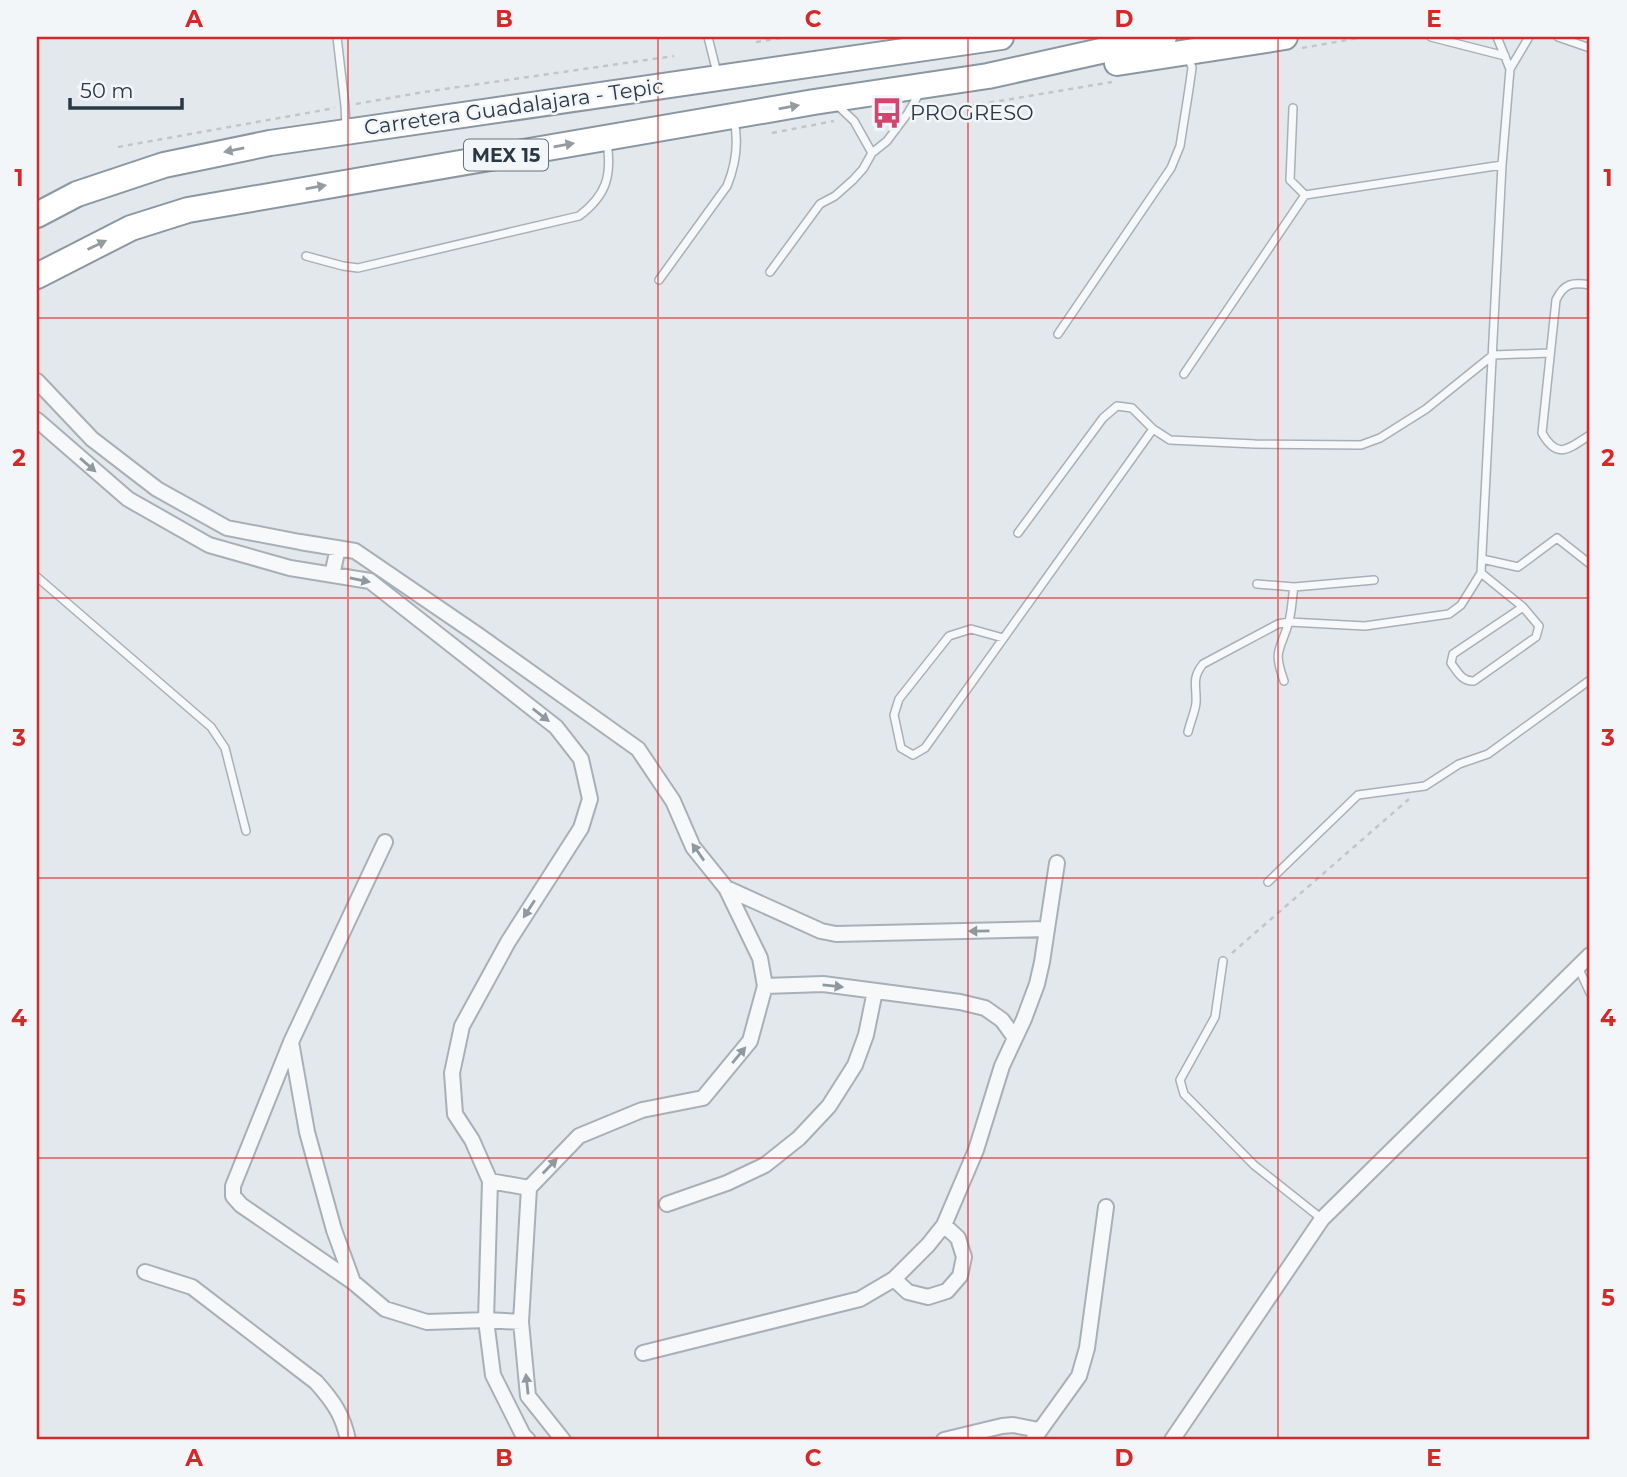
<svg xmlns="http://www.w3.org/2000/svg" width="1627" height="1477" font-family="Montserrat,sans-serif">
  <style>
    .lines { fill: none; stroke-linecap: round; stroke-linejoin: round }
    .service-casing { stroke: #a8b0b7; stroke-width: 10 }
    .minor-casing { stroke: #a8b0b7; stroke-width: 18 }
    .trunk-casing { stroke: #8a97a3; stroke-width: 28 }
    .path { stroke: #c1c6cb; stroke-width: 2.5; stroke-dasharray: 5 5; stroke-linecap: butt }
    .service { stroke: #f6f8fa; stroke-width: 7 }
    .minor { stroke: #f6f8fa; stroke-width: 14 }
    .trunk { stroke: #fff; stroke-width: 24 }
    .oneway { fill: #949ca2 }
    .oneway2 { fill: #9098a0 }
    .grid { fill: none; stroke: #d62828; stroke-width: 2; stroke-opacity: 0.55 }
    .labels { text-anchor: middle; stroke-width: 5; stroke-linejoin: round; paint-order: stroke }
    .shield { fill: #f3f6f9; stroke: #66717b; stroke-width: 2 }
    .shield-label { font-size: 19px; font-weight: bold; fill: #2a3845 }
    .street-label { font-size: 21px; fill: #2a3845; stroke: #f3f6f9 }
    .poi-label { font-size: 21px; fill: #2a3845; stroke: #f3f6f9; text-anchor: start }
    .neatline { fill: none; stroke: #d62828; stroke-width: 2.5 }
    .grid-label { font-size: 23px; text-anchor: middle; font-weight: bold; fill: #d62828 }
  </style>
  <rect width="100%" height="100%" fill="#e3e8ec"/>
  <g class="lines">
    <defs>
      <path id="service" d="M337,37l8,69 1,21
        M708,37l9,36
        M1431,37l74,19
        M1558,37l32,11
        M1510,69l19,-32
        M836,104l18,17 18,32
        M1293,108l-3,72 15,15 197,-30
        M306,256l37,10 15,2 221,-52c28,-21 33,-41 28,-74
        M770,272l50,-68 15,-8 18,-16 10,-11 9,-16 15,-12 21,-28 12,-21
        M659,280l68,-94c9,-22 12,-43 7,-66
        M1590,285c-17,-3 -26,-2 -34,15l-14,133c16,28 27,15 48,2
        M1058,334l113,-166 9,-22 9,-57 3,-21 -3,-10
        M1184,374l121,-179
        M1018,533l85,-115 14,-12 15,2 21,21 17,11 85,4 106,1 19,-7 46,-29 67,-54 56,-2
        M1482,559l36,8 39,-29 33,26
        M1481,573l42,34 16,19 -3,11 -62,44c-12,1 -17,-10 -23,-18l2,-9 70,-47
        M37,577l174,150 14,21 21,83
        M1257,584l37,3
        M1003,638l-32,-9 -22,7 -50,63 -5,16 7,33 12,7 12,-7 228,-319
        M1284,681c-12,-33 -3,-30 5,-60 3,-11 3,-23 5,-34l80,-7
        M1188,732c2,-9 7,-20 8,-29 1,-17 -5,-24 7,-39l75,-40 11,-2 76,4 84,-12 12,-9 20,-32 21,-408 8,-96 -13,-32
        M1268,882l90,-87 67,-9 34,-22 29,-10 102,-74
        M1223,961l-8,56 -35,63 4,14 70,71 68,54
        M1578,967l12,26"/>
      <path id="minor" d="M37,381l55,58 65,50 70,39 73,14 55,9 123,84 160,114 35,52 20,46 33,41 34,70 5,28 -15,55 -47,57 -61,12 -63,26 -50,52 -8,134 7,74 35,44
        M37,420l91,79 81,46 81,23 80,13 186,146 25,32 9,40 -9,29 -73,114 -46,84 -10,47 3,41 17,26 18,41 -4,139 7,55 30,60 5,5
        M332,575l6,-27
        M726,888l95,43 15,3 211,-5
        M765,986l58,-2 137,18 25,6 17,12 13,18
        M291,1042l-58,144v10l8,9 112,77 32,27 42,13 59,-2 35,2
        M490,1181l39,7
        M667,1204l60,-21 38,-18 34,-27 30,-32 26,-41 11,-30 9,-44
        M145,1272l47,15 124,95c17,19 27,33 32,58
        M894,1279l14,13 20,5 19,-6 13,-15 4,-19 -6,-19 -14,-13
        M353,1282l-19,-52 -27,-98 -16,-90 94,-200
        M643,1353l217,-54 34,-20 34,-34 16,-20 32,-75 26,-84 22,-47 13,-35 5,-22 15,-99
        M944,1440l58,-14 11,-1 26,5
        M1033,1440l46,-64 8,-28 19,-141
        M1172,1440l150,-221 268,-264"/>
      <path id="trunk" d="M1117,63l168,-26
        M37,215l40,-21 87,-29 106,-22 731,-106
        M37,276l94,-48 57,-18 626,-108 174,-26 176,-39"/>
    </defs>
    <!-- service casing -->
    <use href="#service" class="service-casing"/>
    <!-- minor casing -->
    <use href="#minor" class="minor-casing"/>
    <!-- trunk casing -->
    <use href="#trunk" class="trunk-casing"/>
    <!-- path -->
    <path class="path" d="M756,42l31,-5
      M1302,48l62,-11
      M356,104l68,-12 250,-36
      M940,111l172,-29
      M772,133l62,-12
      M118,147l217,-39
      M1232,953l177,-154"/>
    <!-- service -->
    <use href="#service" class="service"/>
    <!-- minor -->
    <use href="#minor" class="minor"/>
    <!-- trunk -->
    <use href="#trunk" class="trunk"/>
  </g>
  <!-- one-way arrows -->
  <defs><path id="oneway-solid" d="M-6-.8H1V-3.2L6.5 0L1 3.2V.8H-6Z" transform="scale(1.75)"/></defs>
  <g class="oneway">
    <use href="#oneway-solid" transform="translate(789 107) rotate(-10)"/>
    <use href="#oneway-solid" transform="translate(564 145) rotate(-10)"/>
    <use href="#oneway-solid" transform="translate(234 150) rotate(168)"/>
    <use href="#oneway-solid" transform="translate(316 187) rotate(-10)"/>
    <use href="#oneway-solid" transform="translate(97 245) rotate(-26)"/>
  </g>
  <g class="oneway2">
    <use href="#oneway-solid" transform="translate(88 465) rotate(41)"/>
    <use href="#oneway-solid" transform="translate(360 580) rotate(12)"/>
    <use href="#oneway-solid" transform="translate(541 715) rotate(38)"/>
    <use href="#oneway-solid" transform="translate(698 852) rotate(-125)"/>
    <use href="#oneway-solid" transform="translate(529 909) rotate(123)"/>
    <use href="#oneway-solid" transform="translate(979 931) rotate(179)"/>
    <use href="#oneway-solid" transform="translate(833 986) rotate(6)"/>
    <use href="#oneway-solid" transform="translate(739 1055) rotate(-50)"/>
    <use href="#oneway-solid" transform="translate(550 1166) rotate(-46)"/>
    <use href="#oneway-solid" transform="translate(527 1384) rotate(-96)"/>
  </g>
  <!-- grid -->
  <path class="grid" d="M348,37v1403M658,37v1403M968,37v1403M1278,37v1403M37,318h1553M37,598h1553M37,878h1553M37,1158h1553"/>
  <!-- icons -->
  <defs>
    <symbol id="bus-bare" viewBox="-9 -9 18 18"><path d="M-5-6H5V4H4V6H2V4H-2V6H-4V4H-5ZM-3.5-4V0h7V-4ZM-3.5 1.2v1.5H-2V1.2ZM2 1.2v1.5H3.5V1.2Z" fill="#d5446f" stroke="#f3f6f9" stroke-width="2.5" paint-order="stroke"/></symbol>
  </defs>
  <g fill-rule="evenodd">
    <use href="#bus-bare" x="865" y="91" width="44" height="44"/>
  </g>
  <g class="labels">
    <!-- shield labels -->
    <rect class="shield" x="464" y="139.5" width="84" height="31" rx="5"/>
    <g class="shield-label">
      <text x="506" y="162">MEX 15</text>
    </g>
    <!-- street labels -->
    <g class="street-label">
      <text transform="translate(514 107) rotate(-8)" y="7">Carretera Guadalajara - Tepic</text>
    </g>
    <!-- poi labels -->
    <g class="poi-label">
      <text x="910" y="120">PROGRESO</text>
    </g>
  </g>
  <!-- border -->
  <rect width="1627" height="1477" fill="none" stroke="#f3f6f9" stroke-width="77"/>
  <!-- scale -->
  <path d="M70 98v10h112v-10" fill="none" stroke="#2a3845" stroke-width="3.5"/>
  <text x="80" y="98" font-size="21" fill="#2a3845" stroke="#f3f6f9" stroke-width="5" paint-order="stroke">50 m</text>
  <rect x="38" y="38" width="1550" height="1400" class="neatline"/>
  <g class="grid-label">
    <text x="194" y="27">A</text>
    <text x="504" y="27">B</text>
    <text x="813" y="27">C</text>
    <text x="1124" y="27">D</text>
    <text x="1434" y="27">E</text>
    <text x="19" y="186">1</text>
    <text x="1608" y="186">1</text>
    <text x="19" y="466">2</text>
    <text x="1608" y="466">2</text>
    <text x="19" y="746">3</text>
    <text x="1608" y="746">3</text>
    <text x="19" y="1026">4</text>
    <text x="1608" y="1026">4</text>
    <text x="19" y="1306">5</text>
    <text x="1608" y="1306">5</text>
    <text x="194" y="1466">A</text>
    <text x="504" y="1466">B</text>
    <text x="813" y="1466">C</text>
    <text x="1124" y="1466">D</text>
    <text x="1434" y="1466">E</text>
  </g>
</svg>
